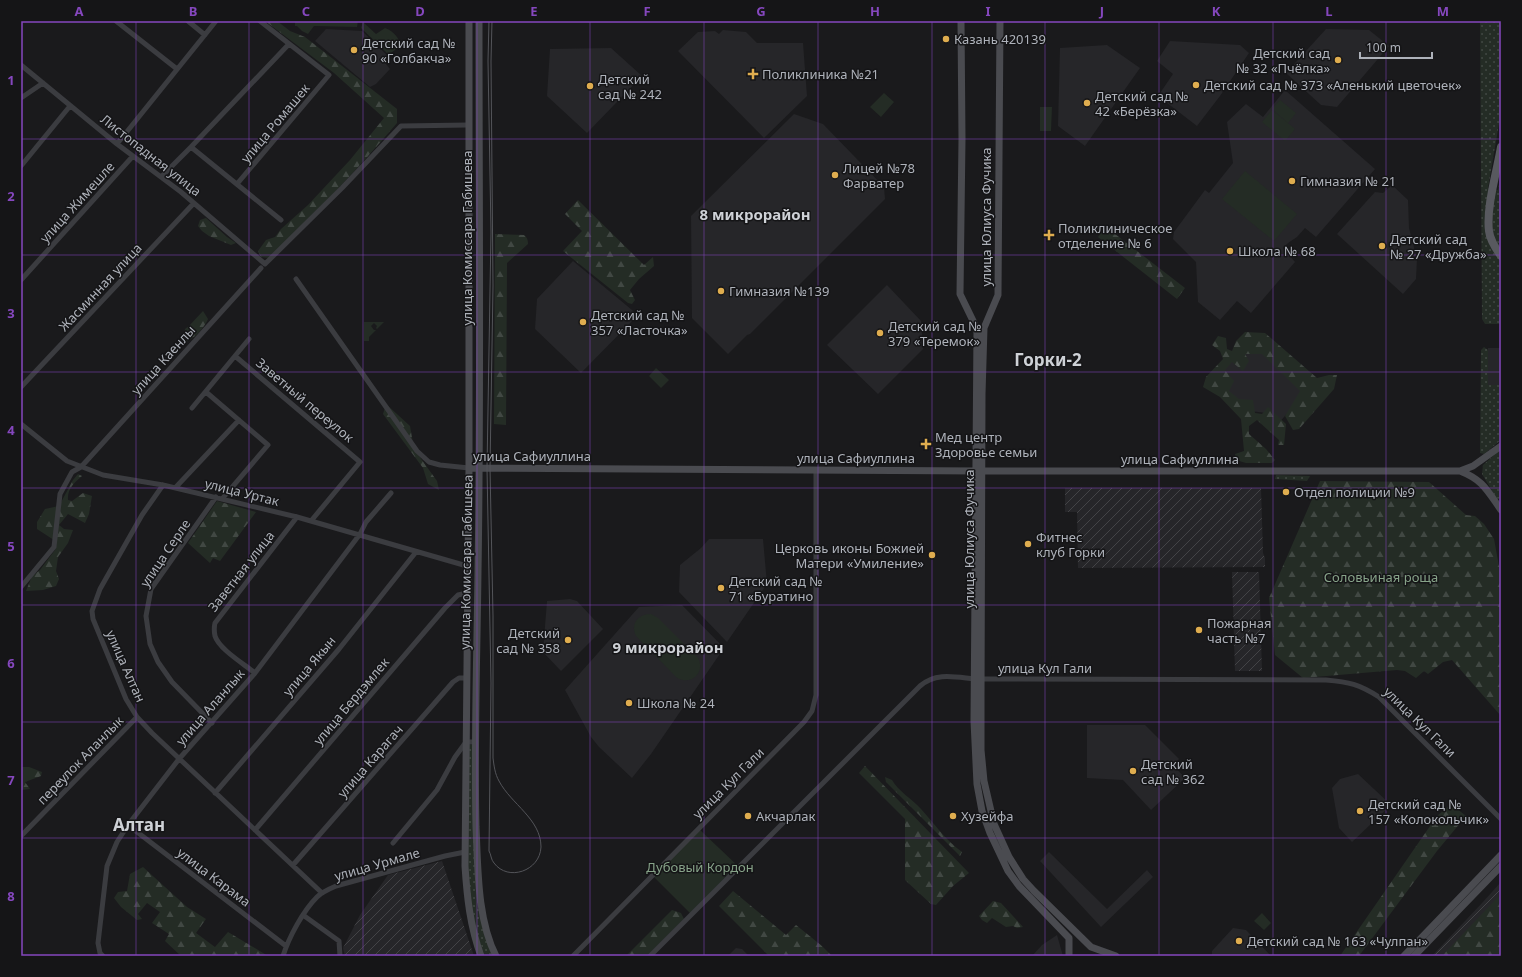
<svg xmlns="http://www.w3.org/2000/svg" width="1522" height="977" font-family="'Noto Sans',sans-serif">
  <style>
    .built { fill: #262629 }
    .industrial { fill: url(#industrial-furrows) }
    .grass { fill: url(#grass-dots) }
    .forest { fill: url(#forest-firs) }
    .park { fill: #242c25 }
    .lines { fill: none; stroke-linecap: round; stroke-linejoin: round }
    .street { stroke: #3b3c40; stroke-width: 5 }
    .secondary { stroke: #4a4b50; stroke-width: 7 }
    .primary { stroke: #58595f; stroke-width: 8 }
    .tram { stroke: #535459; stroke-width: 1 }
    .grid { fill: none; stroke: #8547be; stroke-width: 1; stroke-opacity: 0.55 }
    .poi-dot { fill: #dfad4f; stroke: #151517; stroke-width: 1.5 }
    .labels { text-anchor: middle; stroke-width: 3; stroke-linejoin: round; paint-order: stroke }
    .poi-label { font-size: 13px; fill: #aeb2ba; stroke: #151517; text-anchor: start }
    .street-label { font-size: 13px; fill: #aeb2ba; stroke: #151517 }
    .park-label { font-size: 13px; fill: #87a389; stroke: #151517 }
    .quarter-label { font-size: 15px; font-weight: bold; fill: #ced1d6; stroke: #151517 }
    .district-label { font-size: 17px; font-weight: bold; fill: #ced1d6; stroke: #151517 }
    .neatline { fill: none; stroke: #8547be; stroke-width: 1.5 }
    .grid-label { font-size: 13px; text-anchor: middle; font-weight: bold; fill: #8547be }
  </style>
  <defs>
    <pattern id="industrial-furrows" width="10" height="10" patternUnits="userSpaceOnUse"><rect width="10" height="10" fill="#262629"/><path d="M-1 1l2-2M0 10L10 0M9 11l2-2" fill="none" stroke="#434346"/></pattern>
    <pattern id="grass-dots" width="8" height="8" patternUnits="userSpaceOnUse"><rect width="8" height="8" fill="#242c25"/><path d="M2 2h.1M6 6h.1" fill="none" stroke="#414843" stroke-width="1.8" stroke-linecap="round"/></pattern>
    <pattern id="forest-firs" width="22" height="20" patternUnits="userSpaceOnUse"><rect width="22" height="20" fill="#242c25"/><path d="M5 1l3.5 6h-7zM16 11l3.5 6h-7z" fill="#414843"/></pattern>
  </defs>
  <rect width="100%" height="100%" fill="#1a1a1c"/>
  <!-- built -->
  <path class="built" d="M326,29l36,2 29,28 -5,5 4,5 -14,15 -6,3 -55,-46z
    M1326,29l43,1 20,16 -52,61 -16,-2 -35,-32z
    M723,30l23,2 11,11h46l4,53 -43,42 -86,-87 20,-19 17,-1 4,3z
    M1170,41l70,4 9,8 -29,43 -23,30 -39,-30 15,-22 -16,-13z
    M1107,45l33,23 -55,78 -27,-20 2,-78z
    M611,48l31,28 -55,57 -40,-37 3,-47z
    M1285,90l90,79 -59,68 -11,-9 -8,9 -9,6 -5,5 12,14 -44,51 -14,-12 -17,19 -22,-18 -2,-40 -23,-23 1,-7 31,-42 4,3 24,-30 -6,-41 19,-18 17,13z
    M794,114l29,10 61,63 1,12 -135,135 -3,1 -19,19 -36,-36 -1,-102z
    M1392,185l16,15 1,28 8,31 -1,20 -13,15 -66,-60 38,-42 8,1z
    M573,261l65,54 -57,58 -46,-44 2,-30z
    M887,285l34,36 2,28 -45,45 -51,-49z
    M1253,338l56,50 -31,36 -12,-11 -16,-2 -42,-29z
    M1488,348h13v40l-15,1 -1,-25z
    M709,539h54l4,45 -40,58 -48,-50 1,-27 21,-17z
    M570,599l7,2 26,28 -42,42 -18,-19 4,-51z
    M682,605l42,43 -73,106 -19,24 -33,-31 -8,-10 -26,-47 74,-83z
    M1087,725h58l34,34 -6,6 12,13 -34,32 -28,-30 -36,-2z
    M1358,774l33,31 -39,37 -13,-14 -7,-40 8,-9z
    M1049,852l58,57 40,-39 6,7 -52,50 -61,-66z
    M1233,928l13,2 25,26h-59v-5z
    M1057,935l6,21h-31l10,-11z
    M736,948l6,1 7,7h-21z"/>
  <!-- industrial -->
  <path class="industrial" d="M1261,488l2,65 2,5v9l-187,1 -1,-56h-12v-24z
    M1232,572h27l3,99h-27z
    M442,861l32,95h-129l-2,-8 17,-33 28,-40z
    M1501,882v74h-69l51,-54z"/>
  <!-- grass -->
  <path class="grass" d="M1480,21h21v91l-13,76 10,2 3,-16v150h-16l-3,-5z
    M1484,347l4,3v35h13v55l-17,14 -4,-1v-2l1,-101z
    M1501,449v49l-4,1 -15,-25 1,-9z
    M1276,475l34,1 -3,5 -32,-2z
    M468,745h6l3,148 17,63h-9c-26,-65 -18,-142 -17,-211z"/>
  <!-- forest -->
  <path class="forest" d="M265,21h12l13,10 15,6 92,72v14c-40,47 -83,92 -128,135l-8,-1 -3,-6 8,-11 9,-3 6,-8 27,-24 42,-45 34,-42 -50,-45z
    M578,200l66,65 9,-8 1,9 -15,13 -9,11 5,10 -3,4 -4,-1 -65,-52 19,-20 -17,-17z
    M206,218l21,19 9,6 -5,2 -22,-9 -7,-5 -4,-5 2,-6z
    M1106,227l79,61 -8,11 -79,-62z
    M495,234l29,1c3,2 4,5 4,9l-21,19 -1,162 -12,-1z
    M203,311l5,8c-4,9 -13,19 -22,23l-2,-6 1,-7 4,-3z
    M1245,332l20,1 52,45 12,-3h8l-3,14 -35,40 -6,1 -8,-14 15,-25 -38,-37h-17l4,7 -6,10 -11,-9 -7,8 9,11 -5,10 10,8 14,1 2,13 7,1 6,-7 18,17 -2,21h-6l1,-5 -22,-20 -8,6v8l17,15 9,11 -3,3h-26l-10,-3 -1,-6 9,-3 -3,-32 -21,-22 -17,-10 3,-10 17,-18 -3,-8 -8,-6 6,-9 8,2 1,11 5,2 4,-10z
    M386,404l24,22 4,23 23,32 2,9 -11,-6 -5,-16 -40,-54z
    M78,474l4,2c-8,7 -15,13 -14,24l4,1 11,-8 9,3 -3,18 -4,9 -17,-9 -9,11 5,4 9,1 -5,13 -10,14 -2,14 3,8 -3,7 -13,4 -17,1 6,-15 8,-6 15,-20 2,-8 -20,-13v-7l8,-13 14,-3 14,-26z
    M1320,481l109,1 37,33 9,1 9,8 10,15 7,38v158l-2,-3 2,-16 -49,-56 -9,2 -15,12 -4,-3 -8,7 -11,-7 -8,-1 -94,8 -28,-23 -6,-57z
    M217,501l39,11 -36,49 -7,-3 -3,5 -22,-20z
    M865,766l104,107 -16,13 -17,19 -5,-1 -26,-24v-61l-46,-46z
    M21,767h8l13,5 -1,4 -16,6 5,7 -9,1z
    M885,777l7,3c6,11 20,19 29,29 13,14 24,31 41,43l-2,4 -74,-74z
    M1451,804l15,12 -29,35 -78,105h-19l97,-140z
    M143,867l44,40 19,12 -10,14 19,14 13,-15 40,24h-87l-16,-15 4,-7 -17,-11 8,-11 -13,-9 -9,11 4,5 -5,1 -16,-13 -7,-9 4,-6 9,-1 3,-17z
    M733,891l53,44 10,-10 26,21 10,10h-63l-50,-50z
    M1501,895v61h-59l57,-60z
    M993,901l8,2 22,24 -6,1 -4,-2 -7,1 -14,-9 -5,5 -5,-3 -3,-4z
    M672,910l9,3 3,6 -37,37h-21z"/>
  <!-- park -->
  <path class="park" d="M295,21h63l-1,6 -43,-1 -6,8 -6,-3 -5,-5h-2z
    M363,22l13,12 9,-6c5,1 17,11 14,17 -2,4 -7,7 -10,10l-28,-27z
    M884,93l10,9 -13,15 -11,-10z
    M1280,100l16,13 -8,10 -16,-14z
    M1040,107h12l-1,24h-11z
    M1272,110l23,19 -10,12 -23,-19z
    M1245,171l52,43 -23,27 -52,-42z
    M364,322h20l-7,7 -1,-1 1,-2 -3,-3 -3,3 3,4h2l-7,7v4h-5z
    M656,368l13,12 -8,8 -12,-12z
    M651,614l7,4 40,40c8,15 -8,29 -22,19l-40,-41c-6,-12 2,-22 15,-22z
    M699,829l40,38 -48,47 -38,-38z
    M1262,913l9,10 -7,7 -10,-9z"/>
  <g class="lines">
    <!-- street -->
    <path class="street" d="M116,21l61,48
      M188,21l17,14
      M21,65l96,79 64,48 84,72 77,-76 59,-62 67,-1
      M21,98l22,-15
      M117,144l99,-123
      M191,147l90,73
      M21,166l49,-60
      M161,177l30,-30 98,-103
      M237,184l92,-109 -69,-54
      M296,279l121,172 12,11 11,3 29,3
      M21,280l112,-124
      M235,356l125,106 -49,59
      M21,387l173,-184
      M206,392l62,53 -46,54
      M192,408l57,-69
      M21,424l46,37 36,14 60,10 134,32 170,49
      M163,485l-21,30 -42,74 -8,22 1,8 33,80 11,18 15,16 170,160
      M176,487l63,-67
      M21,587l33,-40 6,-53 12,-22 9,-5 180,-199
      M255,673c-11,-9 -36,-24 -40,-37 -1,-5 -1,-9 0,-13l82,-106
      M981,679l345,1c23,2 33,4 53,17l122,122
      M212,723l-40,-41 -14,-20 -8,-18 -4,-28 5,-27 65,-92
      M215,793l124,-144 77,-97
      M128,825l158,121
      M255,830l190,-222 13,-13 9,-2
      M21,836l116,-119
      M393,843l44,-53 18,-33 11,-15h10
      M293,865l160,-183 6,-4h8
      M303,915l36,26 1,15
      M103,956l-3,-3 -2,-10 9,-77 10,-24 11,-17 51,-66 76,-86 105,-139 6,-12 25,-29
      M283,956c6,-19 20,-45 34,-59 5,-5 12,-8 19,-11l109,-30 20,-4
      M573,956l231,-234 8,-11 4,-16v-225
      M650,956l270,-270c16,-14 35,-9 54,-7"/>
    <!-- secondary -->
    <path class="secondary" d="M469,21v447l-4,398c2,31 5,60 16,90
      M479,21c0,184 2,367 -1,551 -1,85 -4,170 -2,255 2,40 1,92 20,129
      M961,21l1,118 -2,155 17,35 -3,392 3,63 5,27 8,22 18,38 11,15 50,52v18
      M1000,21l-2,274 -14,33 -2,66 -1,304v52l3,31 10,43 15,33 14,22 11,12 57,56 25,9
      M469,468l512,3h479l13,-5 28,-20
      M1460,471c23,9 27,19 41,39
      M1404,956l97,-101
      M1414,956l87,-90"/>
    <!-- primary -->
    <path class="primary" d="M1501,147c-4,24 -15,60 -12,84 1,9 7,18 12,25"/>
    <!-- tram -->
    <path class="tram" d="M489,21l-1,40 3,171 -4,236 4,215 -2,168c2,3 2,9 5,12 14,19 46,8 47,-16 0,-28 -30,-43 -42,-66 -4,-7 -5,-15 -6,-23v-142l-3,-148 3,-182 -2,-225 1,-40"/>
  </g>
  <!-- grid -->
  <path class="grid" d="M136,21v935M249,21v935M363,21v935M477,21v935M590,21v935M704,21v935M818,21v935M932,21v935M1045,21v935M1159,21v935M1273,21v935M1386,21v935M21,139h1480M21,255h1480M21,372h1480M21,488h1480M21,605h1480M21,722h1480M21,838h1480"/>
  <!-- markers -->
  <g class="poi-dot">
    <circle cx="946" cy="39" r="4"/>
    <circle cx="354" cy="50" r="4"/>
    <circle cx="1338" cy="60" r="4"/>
    <path d="M751 68h4v4h4v4h-4v4h-4v-4h-4v-4h4z"/>
    <circle cx="1196" cy="85" r="4"/>
    <circle cx="590" cy="86" r="4"/>
    <circle cx="1087" cy="103" r="4"/>
    <circle cx="835" cy="175" r="4"/>
    <circle cx="1292" cy="181" r="4"/>
    <path d="M1047 229h4v4h4v4h-4v4h-4v-4h-4v-4h4z"/>
    <circle cx="1382" cy="246" r="4"/>
    <circle cx="1230" cy="251" r="4"/>
    <circle cx="721" cy="291" r="4"/>
    <circle cx="583" cy="322" r="4"/>
    <circle cx="880" cy="333" r="4"/>
    <path d="M924 438h4v4h4v4h-4v4h-4v-4h-4v-4h4z"/>
    <circle cx="1286" cy="492" r="4"/>
    <circle cx="1028" cy="544" r="4"/>
    <circle cx="932" cy="555" r="4"/>
    <circle cx="721" cy="588" r="4"/>
    <circle cx="1199" cy="630" r="4"/>
    <circle cx="568" cy="640" r="4"/>
    <circle cx="629" cy="703" r="4"/>
    <circle cx="1133" cy="771" r="4"/>
    <circle cx="1360" cy="811" r="4"/>
    <circle cx="748" cy="816" r="4"/>
    <circle cx="953" cy="816" r="4"/>
    <circle cx="1239" cy="941" r="4"/>
  </g>
  <g class="labels">
    <!-- poi labels -->
    <g class="poi-label">
      <text x="954" y="44">Казань 420139</text>
      <text x="362" y="48">Детский сад №<tspan x="362" dy="15">90 «Голбакча»</tspan></text>
      <text x="1330" y="58" text-anchor="end">Детский сад<tspan x="1330" dy="15">№ 32 «Пчёлка»</tspan></text>
      <text x="762" y="79">Поликлиника №21</text>
      <text x="598" y="84">Детский<tspan x="598" dy="15">сад № 242</tspan></text>
      <text x="1204" y="90">Детский сад № 373 «Аленький цветочек»</text>
      <text x="1095" y="101">Детский сад №<tspan x="1095" dy="15">42 «Берёзка»</tspan></text>
      <text x="843" y="173">Лицей №78<tspan x="843" dy="15">Фарватер</tspan></text>
      <text x="1300" y="186">Гимназия № 21</text>
      <text x="1058" y="233">Поликлиническое<tspan x="1058" dy="15">отделение № 6</tspan></text>
      <text x="1390" y="244">Детский сад<tspan x="1390" dy="15">№ 27 «Дружба»</tspan></text>
      <text x="1238" y="256">Школа № 68</text>
      <text x="729" y="296">Гимназия №139</text>
      <text x="591" y="320">Детский сад №<tspan x="591" dy="15">357 «Ласточка»</tspan></text>
      <text x="888" y="331">Детский сад №<tspan x="888" dy="15">379 «Теремок»</tspan></text>
      <text x="935" y="442">Мед центр<tspan x="935" dy="15">Здоровье семьи</tspan></text>
      <text x="1294" y="497">Отдел полиции №9</text>
      <text x="1036" y="542">Фитнес<tspan x="1036" dy="15">клуб Горки</tspan></text>
      <text x="924" y="553" text-anchor="end">Церковь иконы Божией<tspan x="924" dy="15">Матери «Умиление»</tspan></text>
      <text x="729" y="586">Детский сад №<tspan x="729" dy="15">71 «Буратино</tspan></text>
      <text x="1207" y="628">Пожарная<tspan x="1207" dy="15">часть №7</tspan></text>
      <text x="560" y="638" text-anchor="end">Детский<tspan x="560" dy="15">сад № 358</tspan></text>
      <text x="637" y="708">Школа № 24</text>
      <text x="1141" y="769">Детский<tspan x="1141" dy="15">сад № 362</tspan></text>
      <text x="1368" y="809">Детский сад №<tspan x="1368" dy="15">157 «Колокольчик»</tspan></text>
      <text x="756" y="821">Акчарлак</text>
      <text x="961" y="821">Хузейфа</text>
      <text x="1247" y="946">Детский сад № 163 «Чулпан»</text>
    </g>
    <!-- street labels -->
    <g class="street-label">
      <text transform="translate(275 123) rotate(-50)" y="5">улица Ромашек</text>
      <text transform="translate(151 155) rotate(38)" y="5">Листопадная улица</text>
      <text transform="translate(77 202) rotate(-48)" y="5">улица Жимешле</text>
      <text transform="translate(986 217) rotate(-90)" y="5">улица Юлиуса Фучика</text>
      <text transform="translate(467 238) rotate(-90)" y="5">улица Комиссара Габишева</text>
      <text transform="translate(100 287) rotate(-47)" y="5">Жасминная улица</text>
      <text transform="translate(163 360) rotate(-48)" y="5">улица Каенлы</text>
      <text transform="translate(305 400) rotate(40)" y="5">Заветный переулок</text>
      <text x="532" y="461">улица Сафиуллина</text>
      <text x="856" y="463">улица Сафиуллина</text>
      <text x="1180" y="464">улица Сафиуллина</text>
      <text transform="translate(242 492) rotate(14)" y="5">улица Уртак</text>
      <text transform="translate(969 539) rotate(-90)" y="5">улица Юлиуса Фучика</text>
      <text transform="translate(165 553) rotate(-56)" y="5">улица Серле</text>
      <text transform="translate(466 562) rotate(-89)" y="5">улица Комиссара Габишева</text>
      <text transform="translate(241 571) rotate(-52)" y="5">Заветная улица</text>
      <text transform="translate(126 666) rotate(66)" y="5">улица Алтан</text>
      <text transform="translate(309 666) rotate(-50)" y="5">улица Якын</text>
      <text x="1045" y="673">улица Кул Гали</text>
      <text transform="translate(351 701) rotate(-50)" y="5">улица Бердэмлек</text>
      <text transform="translate(210 707) rotate(-49)" y="5">улица Аланлык</text>
      <text transform="translate(1420 722) rotate(44)" y="5">улица Кул Гали</text>
      <text transform="translate(80 760) rotate(-46)" y="5">переулок Аланлык</text>
      <text transform="translate(370 761) rotate(-49)" y="5">улица Карагач</text>
      <text transform="translate(728 783) rotate(-45)" y="5">улица Кул Гали</text>
      <text transform="translate(377 864) rotate(-16)" y="5">улица Урмале</text>
      <text transform="translate(214 877) rotate(37)" y="5">улица Карама</text>
    </g>
    <!-- park labels -->
    <g class="park-label">
      <text x="1381" y="582">Соловьиная роща</text>
      <text x="700" y="872">Дубовый Кордон</text>
    </g>
    <!-- quarter labels -->
    <g class="quarter-label">
      <text x="755" y="220">8 микрорайон</text>
      <text x="668" y="653">9 микрорайон</text>
    </g>
    <!-- district labels -->
    <g class="district-label">
      <text x="1048" y="366">Горки-2</text>
      <text x="139" y="831">Алтан</text>
    </g>
  </g>
  <!-- border -->
  <rect width="1522" height="977" fill="none" stroke="#151517" stroke-width="44"/>
  <!-- scale -->
  <path d="M1360 52v6h72v-6" fill="none" stroke="#aeb2ba" stroke-width="2"/>
  <text x="1366" y="52" font-size="12" fill="#aeb2ba" stroke="#151517" stroke-width="3" paint-order="stroke">100 m</text>
  <rect x="22" y="22" width="1478" height="933" class="neatline"/>
  <g class="grid-label">
    <text x="79" y="16">A</text>
    <text x="193" y="16">B</text>
    <text x="306" y="16">C</text>
    <text x="420" y="16">D</text>
    <text x="534" y="16">E</text>
    <text x="647" y="16">F</text>
    <text x="761" y="16">G</text>
    <text x="875" y="16">H</text>
    <text x="988" y="16">I</text>
    <text x="1102" y="16">J</text>
    <text x="1216" y="16">K</text>
    <text x="1329" y="16">L</text>
    <text x="1443" y="16">M</text>
    <text x="11" y="85">1</text>
    <text x="11" y="201">2</text>
    <text x="11" y="318">3</text>
    <text x="11" y="435">4</text>
    <text x="11" y="551">5</text>
    <text x="11" y="668">6</text>
    <text x="11" y="785">7</text>
    <text x="11" y="901">8</text>
  </g>
</svg>
